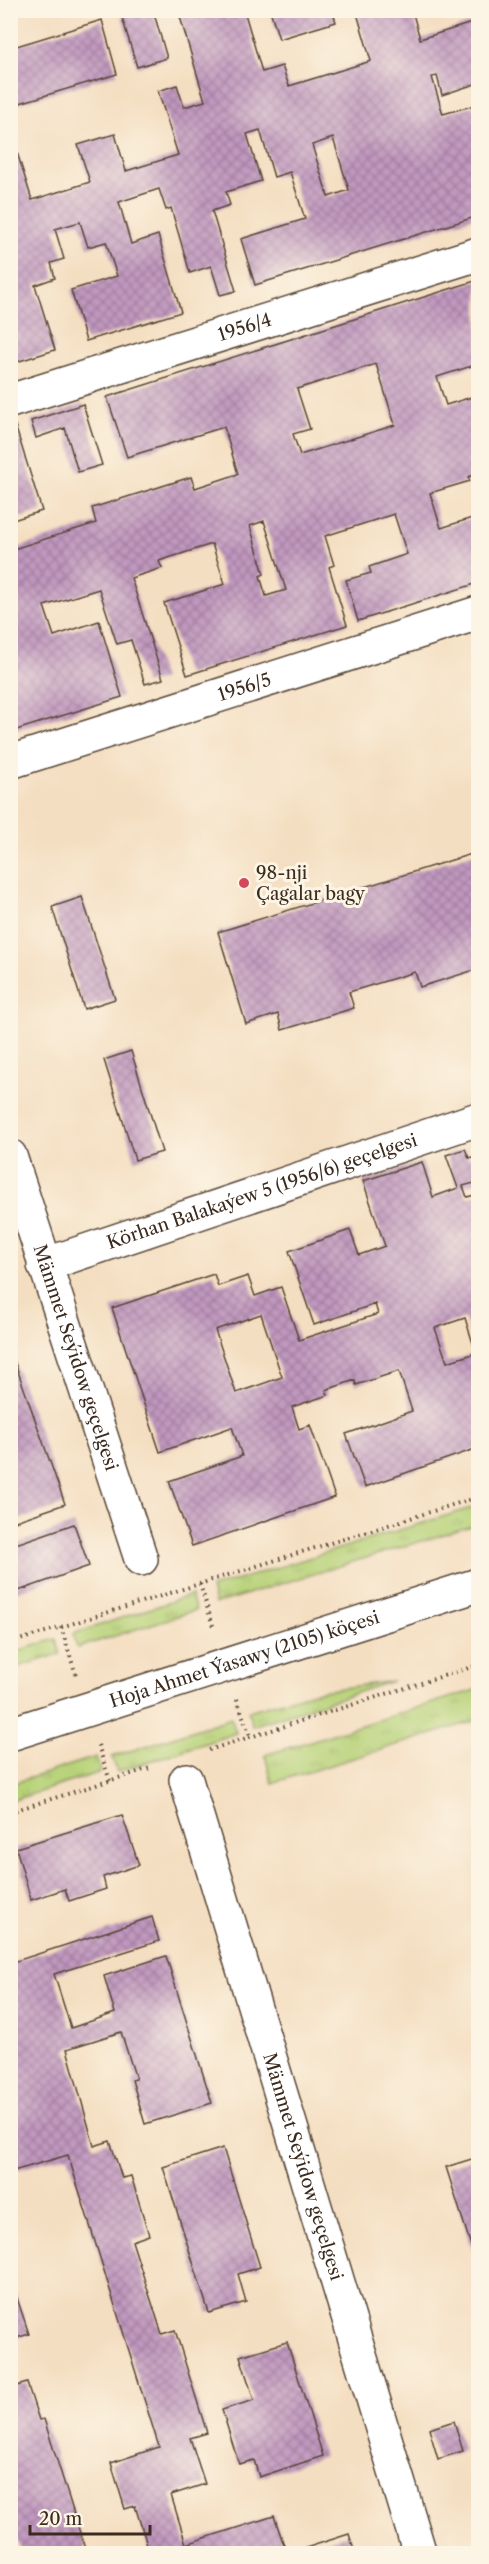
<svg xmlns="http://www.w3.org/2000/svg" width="489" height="2564" font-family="'Libre Caslon Text',serif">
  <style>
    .grass { fill: url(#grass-tufts); stroke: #797e4b; stroke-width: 1.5 }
    .building { fill: url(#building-cross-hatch); fill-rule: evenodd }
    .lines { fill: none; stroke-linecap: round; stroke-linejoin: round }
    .minor-casing { stroke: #574536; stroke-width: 36 }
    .path { stroke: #574536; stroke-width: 4; stroke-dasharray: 1.5 4.5; stroke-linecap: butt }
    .minor { stroke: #fff; stroke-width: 33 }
    .poi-dot { fill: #d1495b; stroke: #fcf5e5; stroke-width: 2 }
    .labels { text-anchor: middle; stroke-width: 6; stroke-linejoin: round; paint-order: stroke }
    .street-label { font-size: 18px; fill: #3b2a1e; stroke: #fcf5e5 }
    .poi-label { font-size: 18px; fill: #3b2a1e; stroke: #fcf5e5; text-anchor: start }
  </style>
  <defs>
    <pattern id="grass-tufts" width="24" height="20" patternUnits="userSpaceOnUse" patternTransform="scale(1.5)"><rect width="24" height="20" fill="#b7d278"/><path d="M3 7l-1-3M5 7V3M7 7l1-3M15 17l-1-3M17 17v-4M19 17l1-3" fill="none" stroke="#9eb467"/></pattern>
    <pattern id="building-cross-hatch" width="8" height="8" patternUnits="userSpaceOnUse" patternTransform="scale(1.5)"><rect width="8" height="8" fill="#c198bf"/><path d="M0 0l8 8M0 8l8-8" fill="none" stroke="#9e7c9b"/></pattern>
  </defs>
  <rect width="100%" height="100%" fill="#fcf5e5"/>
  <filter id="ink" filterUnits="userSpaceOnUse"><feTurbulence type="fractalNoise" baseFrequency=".0167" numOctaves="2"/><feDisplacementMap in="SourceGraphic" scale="12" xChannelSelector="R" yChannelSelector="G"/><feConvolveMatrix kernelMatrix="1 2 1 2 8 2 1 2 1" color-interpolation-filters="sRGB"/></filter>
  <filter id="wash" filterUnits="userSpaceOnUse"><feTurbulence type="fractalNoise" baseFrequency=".008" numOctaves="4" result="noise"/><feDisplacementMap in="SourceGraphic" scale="24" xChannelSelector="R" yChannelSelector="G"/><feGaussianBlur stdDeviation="1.35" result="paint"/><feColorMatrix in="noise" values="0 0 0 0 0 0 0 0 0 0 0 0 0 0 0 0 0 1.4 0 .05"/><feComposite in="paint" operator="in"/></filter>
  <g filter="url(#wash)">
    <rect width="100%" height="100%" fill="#f4dec1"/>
    <!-- grass -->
    <path class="grass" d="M478,1506v18l-263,80 -4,-16z
      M191,1595l5,15 -119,38 -4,-14z
      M56,1639l4,15 -49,15v-16z
      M393,1681l-141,45 -4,-15 66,-19z
      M478,1689v31l-206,63 -7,-28z
      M231,1718l5,15 -119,39 -5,-15z
      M96,1757l5,15 -90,29v-17z"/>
    <g id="blocks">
      <!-- building -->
      <path class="building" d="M133,10h20l14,48 -30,9 -16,-53z
        M178,10h66l18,62 20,-6 7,20 82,-25 -15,-51h56l8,29 58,-18v62l-36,12 -5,-19 -5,1 11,37 35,-10v117h-2l-1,-4 -220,68 -14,-46 64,-20 -15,-47 -16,5 -14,-47 -13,4 14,47 -35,11 4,13 -18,6 24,80 -16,4 -9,-29 -21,7 -19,-65 -5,2 -7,-21 -40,13 12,42 27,-9 23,77 -95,29 -15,-51 46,-14 -11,-34 -18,5 -8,-25 -25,7 9,30 -13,4 4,15 -20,7 20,65 -42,13 -3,-10v-223l22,70 58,-18 -12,-37 37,-11 11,37 52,-16 -20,-64 19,-6 7,22 21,-6zM333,138l16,52 -21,7 -16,-52z
        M270,10h62l4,12 -57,17z
        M102,20l15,54 -107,32v-58z
        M478,280v84l-41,13 9,28 32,-10v79l-10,3 2,4 -40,12 11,35 37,-12v67l-120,38 -12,-41 25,-7 -2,-6 38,-13 -13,-40 -69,22 9,29 -5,2 18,58 -160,50 -23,-72 61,-19 -13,-40 -53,17 3,7 -31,10 32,101 -18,5 -14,-44 -14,4 -18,-55 -55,17 10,30 45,-15 23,76 -112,35v-182l86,-27 -4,-15 99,-31 4,11 43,-14 -14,-47 -97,30 -20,-60zM376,364l19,61 -95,30 -7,-21 17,-5 -13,-40zM264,521l22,69 -20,6 -6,-20 4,-2 -14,-48z
        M83,404l19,61 -24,7 -13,-44 -29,10 -5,-17z
        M14,422l28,89 -32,10v-98z
        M478,852v117l-58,18 -5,-15 -66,20 5,16 -72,22 -4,-16 -32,10 -28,-92z
        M82,897l33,102 -31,10 -32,-102z
        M131,1051l31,101 -27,8 -31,-100z
        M465,1149l4,9 7,-2 2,8v18l-15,4 4,11 11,-3v254l-113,39 -19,-53 66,-23 -13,-40 -43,14 -1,-5 -29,10 2,5 -36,12 7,22 11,-4 25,72 -143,49 -23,-65 73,-25 -10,-29 -72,25 -48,-144 102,-34 4,12 30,-10 7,20 26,-9 18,53 79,-26 -3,-10 -61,21 -25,-74 61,-21 9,25 26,-9 -22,-65 59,-19 11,35 25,-9 -12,-33zM261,1314l21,63 -46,16 -21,-63zM465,1318l11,35 -29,9 -12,-34z
        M10,1349l55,155 -55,19z
        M74,1524l15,42 -79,28v-48z
        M122,1815l17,50 -36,12 3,12 -37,12 -4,-12 -34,11 -15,-52z
        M152,1917l7,24 -105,33 17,54 44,-15 -11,-37 62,-20 46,147 -67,21 -13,-44 4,-1 -15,-47 -54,17 27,97 16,-5 12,37 9,-2 18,59 -17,6 30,93 13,-4 32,103 -17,5 15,46 -34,11 15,49 88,-28 13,38h-137l-15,-48 -10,3 -14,-46 48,-16 -91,-292 -58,17v-209z
        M223,2148l37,119 -22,7 8,28 -37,11 -46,-146z
        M478,2157v111l-32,-101z
        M10,2277l19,57 -19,6z
        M287,2342l36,114 -64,21 -5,-17 -15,4 -17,-54 32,-10 -14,-44z
        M27,2383l12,37 5,-1 42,133 -64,2 -12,-38v-128z
        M454,2421l9,30 -25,8 -9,-30z
        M349,2534l6,20h-64l-1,-1z"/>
    </g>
  </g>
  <g filter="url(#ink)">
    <use href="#blocks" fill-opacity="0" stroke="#574536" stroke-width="1.5"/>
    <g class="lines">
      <defs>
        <g id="minor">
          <path id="s1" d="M10,401l468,-147"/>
          <path id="s2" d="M10,762l468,-149"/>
          <path id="s3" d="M10,1156l131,403"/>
          <path id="s4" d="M44,1265l434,-146"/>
          <path id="s5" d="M10,1734l468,-149"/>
          <path id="s6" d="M186,1780l234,774"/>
        </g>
      </defs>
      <!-- minor casing -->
      <use href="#minor" class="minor-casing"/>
      <!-- path -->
      <path class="path" d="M200,1584l14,45
        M61,1627l15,48
        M10,1643l468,-146
        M237,1699l13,38
        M98,1745l12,36
        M209,1750l269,-85
        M10,1812l140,-44"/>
      <!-- minor -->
      <use href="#minor" class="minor"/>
    </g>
  </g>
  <!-- markers -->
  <circle class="poi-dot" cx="244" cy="883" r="6"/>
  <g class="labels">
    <!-- street labels -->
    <g class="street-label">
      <text dy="6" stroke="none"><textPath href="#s1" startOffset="246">1956/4</textPath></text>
      <text dy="6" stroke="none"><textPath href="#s2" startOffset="246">1956/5</textPath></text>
      <text dy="6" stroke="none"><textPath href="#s4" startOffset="230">Körhan Balakaýew 5 (1956/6) geçelgesi</textPath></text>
      <text dy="6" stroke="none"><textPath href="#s3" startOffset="212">Mämmet Seýidow geçelgesi</textPath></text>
      <text dy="6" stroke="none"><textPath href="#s5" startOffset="246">Hoja Ahmet Ýasawy (2105) köçesi</textPath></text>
      <text dy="6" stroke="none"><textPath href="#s6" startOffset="404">Mämmet Seýidow geçelgesi</textPath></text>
    </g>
    <!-- poi labels -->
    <g class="poi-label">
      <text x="256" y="879">98-nji<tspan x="256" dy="21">Çagalar bagy</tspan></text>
    </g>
  </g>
  <!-- margin -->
  <rect width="489" height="2564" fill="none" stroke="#fcf5e5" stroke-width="36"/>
  <!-- scale -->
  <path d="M30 2525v9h120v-9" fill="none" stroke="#3b2a1e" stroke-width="3"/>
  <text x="39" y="2525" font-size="18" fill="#3b2a1e" stroke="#fcf5e5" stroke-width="4.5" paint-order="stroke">20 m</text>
</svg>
